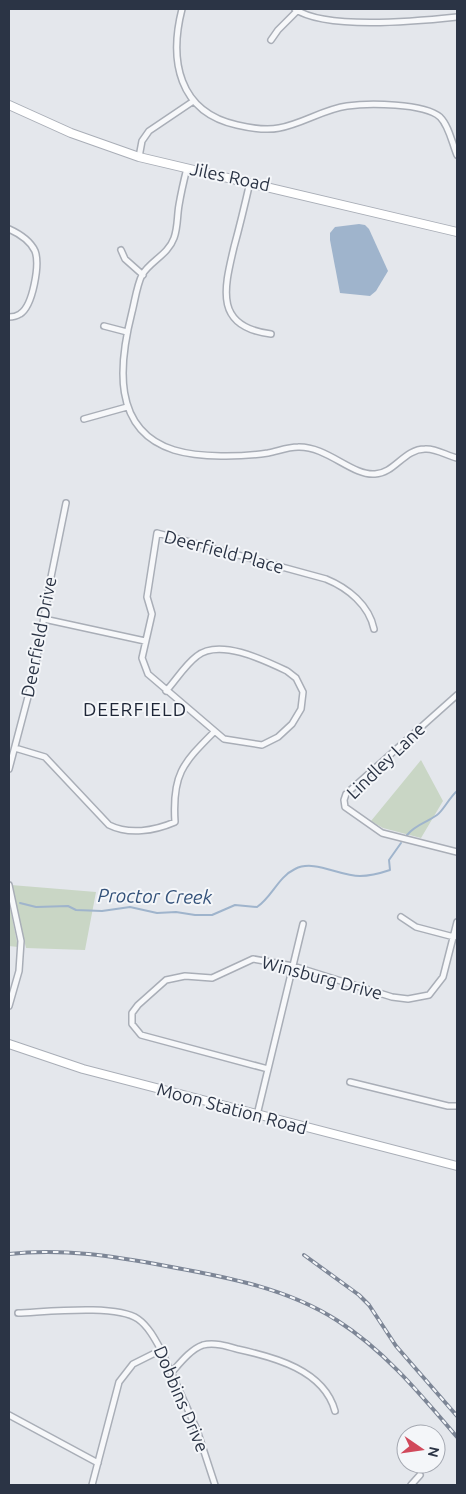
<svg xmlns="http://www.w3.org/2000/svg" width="466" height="1494" font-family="Ubuntu,sans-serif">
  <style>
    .green { fill: #c9d6c5 }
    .water { fill: #9fb4cc }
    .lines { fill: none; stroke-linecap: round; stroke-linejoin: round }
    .stream { stroke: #9fb4cc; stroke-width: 2 }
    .street-casing { stroke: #a9aeb7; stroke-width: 8 }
    .secondary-casing { stroke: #a9aeb7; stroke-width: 10 }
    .street { stroke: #f7f8fa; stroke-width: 5 }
    .secondary { stroke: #fff; stroke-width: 8 }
    .rail-casing { stroke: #7d8696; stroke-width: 4 }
    .rail { stroke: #f4f6f9; stroke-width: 2; stroke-dasharray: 5.5; stroke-linecap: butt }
    .labels { text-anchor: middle; stroke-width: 4; stroke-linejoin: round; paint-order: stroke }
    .street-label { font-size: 18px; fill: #2b3445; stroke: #f4f6f9 }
    .neighbourhood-label { font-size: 19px; letter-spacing: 1px; fill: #1d2536; stroke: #f4f6f9 }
    .water-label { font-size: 19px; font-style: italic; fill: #34527a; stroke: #f4f6f9 }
  </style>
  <rect width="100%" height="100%" fill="#e4e7ec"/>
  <!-- green -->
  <path class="green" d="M421,760l22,41 -22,37 -38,-10 -12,-7z
    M11,885l85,7 -11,58 -59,-2z
    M9,903l9,44 -9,-1z"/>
  <!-- water -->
  <path class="water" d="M359,224l6,1 4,4 19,42 -12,20 -6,5 -30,-3 -10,-53v-7l5,-6z"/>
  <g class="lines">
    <!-- stream -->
    <path class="stream" d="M407,835c9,-11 19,-12 30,-20 6,-4 12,-17 20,-24
      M20,903l16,4 32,-1 8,4 26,1 28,-4 27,6 19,-1 19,3h17l23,-10 22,2c15,-10 21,-30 38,-38 19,-10 44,7 65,7 10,0 21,-3 30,-6l-1,-10 12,-17"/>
    <defs>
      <path id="street" d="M182,9c-13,51 -4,103 55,116 13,3 28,6 42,3 23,-4 45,-19 68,-22 21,-3 77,-3 93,11 9,9 12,26 17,38
        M295,9c30,21 125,12 162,8
        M271,40l7,-10 19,-19
        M139,157l3,-16 7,-10 43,-29
        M187,168c-3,12 -6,25 -8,37 -2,11 -1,22 -5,33 -6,17 -24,23 -32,37 -5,10 -7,25 -10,37 -13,51 -21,118 42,138 26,8 68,7 94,3 10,-2 20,-6 30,-6 29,-1 54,29 77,27 20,-1 29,-25 50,-25 11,-1 22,7 32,9
        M250,182c-5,22 -10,43 -16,65 -10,42 -20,80 37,87
        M9,229c11,5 21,11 26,22 5,13 -2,55 -15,63 -3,2 -8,3 -11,3
        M121,250l4,9 18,16
        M104,326l23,6
        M84,419l43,-12
        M44,619l101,22
        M166,691c10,-11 19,-26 31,-35 22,-18 67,4 90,15l9,7 7,14 -2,17 -9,15 -14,13 -16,8 -38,-6 -76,-65 -6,-16 10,-44 -5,-17 10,-64 169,46c22,9 43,26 48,50
        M457,695l-111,99 -2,6 1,7 37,26 75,19
        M15,748l30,9 64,68c20,10 45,6 66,-3 -3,-47 7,-58 39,-90
        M9,769l25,-95 17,-97 15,-74
        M9,885l12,56 -2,30 -10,35
        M401,917l15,10 38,10
        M268,1069l-127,-34 -9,-11v-11l6,-8 28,-25 19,-4 27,2 41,-19 40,7 99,31 16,2 21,-4 14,-18 14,-55
        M350,1082l98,24h9
        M257,1115l46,-191
        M18,1313c28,-1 98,-9 120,6 10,7 17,20 23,31l36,80 18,55
        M172,1372c8,-9 19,-23 31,-27 11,-3 24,1 34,4 37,8 87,21 98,62
        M9,1415l89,48
        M92,1485l27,-103 14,-18 28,-14
        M411,1485l9,-10"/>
      <path id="secondary" d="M9,105l62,28 68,24 318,75
        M9,1044l74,25 374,97"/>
    </defs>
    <!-- street casing -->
    <use href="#street" class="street-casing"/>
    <!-- secondary casing -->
    <use href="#secondary" class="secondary-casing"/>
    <!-- street -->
    <use href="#street" class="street"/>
    <!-- secondary -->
    <use href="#secondary" class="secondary"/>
    <defs>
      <path id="rail" d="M9,1254c54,-6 104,2 157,12 60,11 121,22 172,55 47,30 83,74 119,116
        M304,1255l55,40 10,10 27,41 61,70"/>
    </defs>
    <!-- rail casing -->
    <use href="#rail" class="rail-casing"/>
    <!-- rail -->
    <use href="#rail" class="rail"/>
  </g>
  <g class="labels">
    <!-- street labels -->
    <g class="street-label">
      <text transform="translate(230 177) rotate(12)" y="6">Jiles Road</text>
      <text transform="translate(224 552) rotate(15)" y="6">Deerfield Place</text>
      <text transform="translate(39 637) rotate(-79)" y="6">Deerfield Drive</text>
      <text transform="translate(386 761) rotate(-44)" y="6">Lindley Lane</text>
      <text transform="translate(322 978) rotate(15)" y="6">Winsburg Drive</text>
      <text transform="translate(232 1109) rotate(15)" y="6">Moon Station Road</text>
      <text transform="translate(181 1399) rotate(67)" y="6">Dobbins Drive</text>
    </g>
    <!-- neighbourhood labels -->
    <g class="neighbourhood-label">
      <text x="135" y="716">DEERFIELD</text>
    </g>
    <!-- water labels -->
    <g class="water-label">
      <text transform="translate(155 896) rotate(1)" y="7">Proctor Creek</text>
    </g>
  </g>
  <!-- border -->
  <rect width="466" height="1494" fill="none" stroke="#2b3445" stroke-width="20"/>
  <!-- north arrow -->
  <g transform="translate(421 1449) rotate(103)"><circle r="24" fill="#f4f6f9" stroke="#a4a8b1"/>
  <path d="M0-4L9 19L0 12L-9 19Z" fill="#d1495b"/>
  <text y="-8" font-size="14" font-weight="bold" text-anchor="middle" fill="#2b3445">N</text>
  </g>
</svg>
